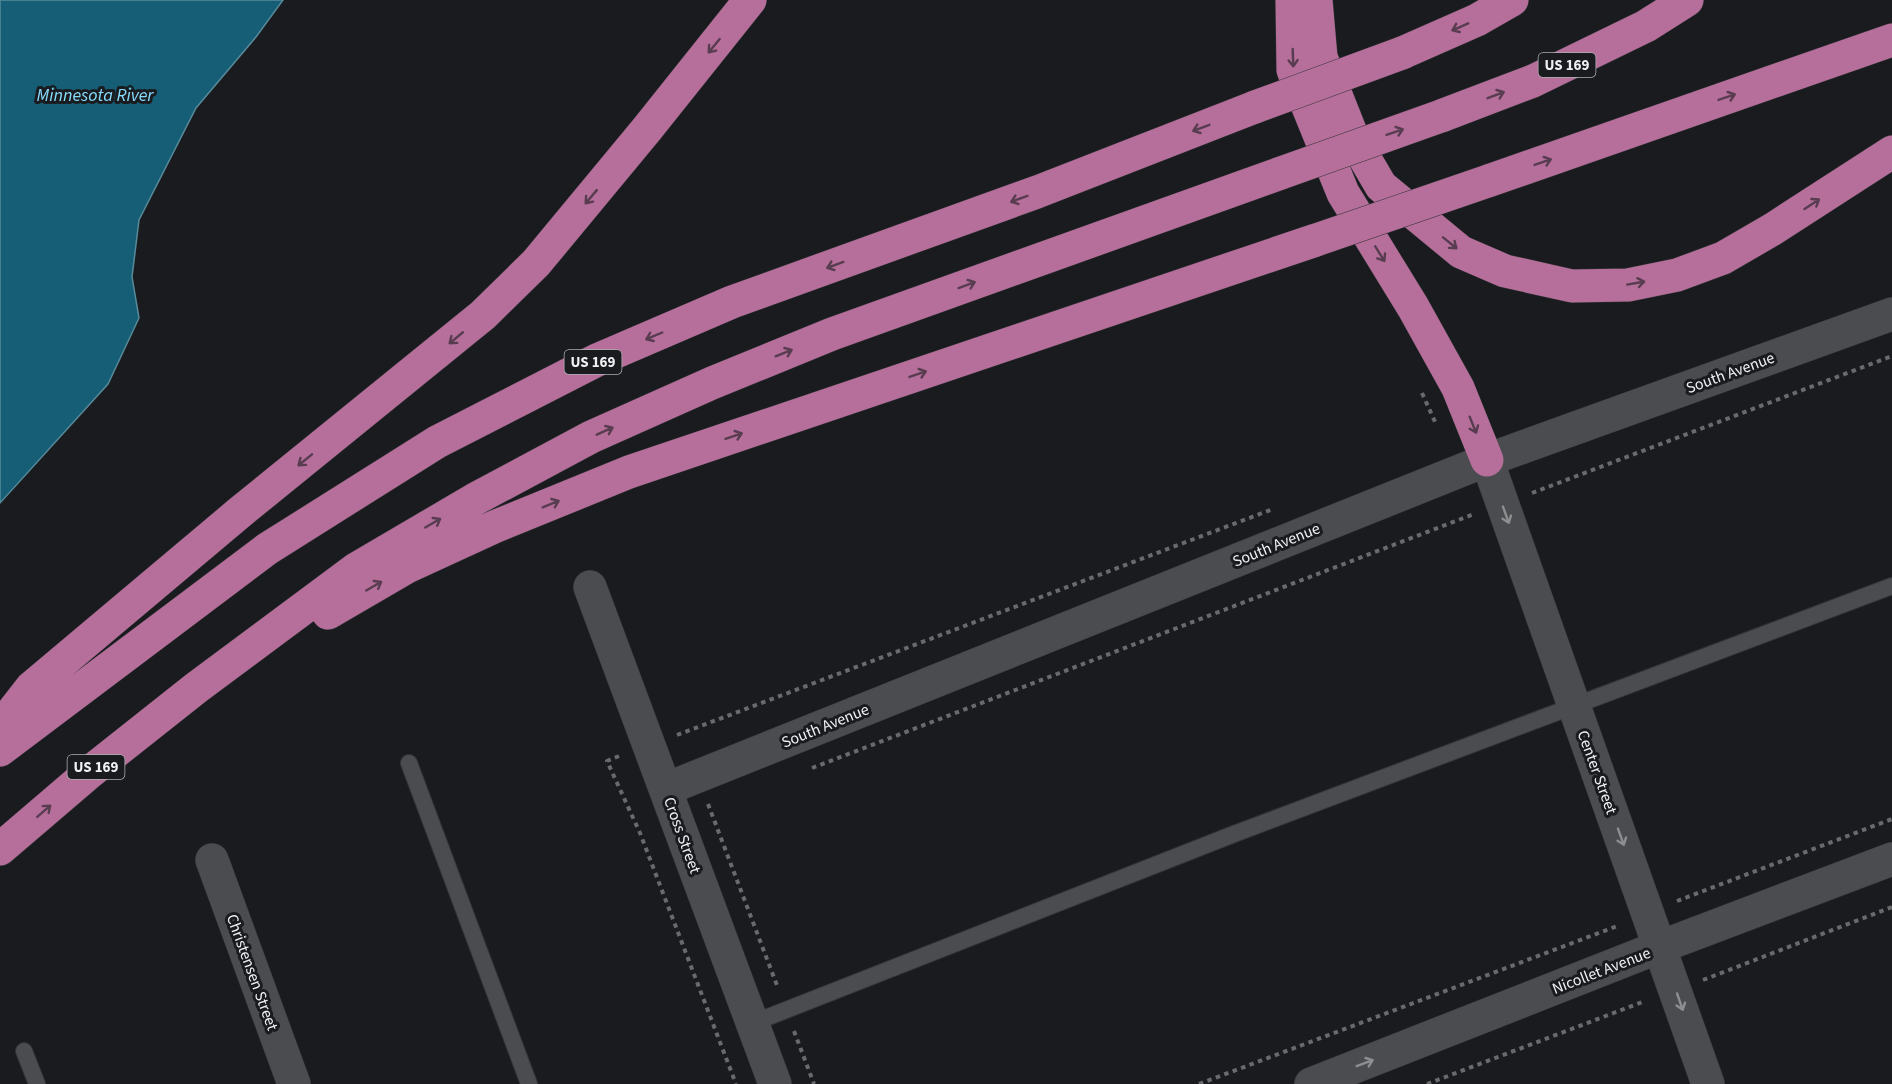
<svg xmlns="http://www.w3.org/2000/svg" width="1892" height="1084" font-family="'Source Sans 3',sans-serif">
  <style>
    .water { fill: #165e75; stroke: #578a9a; stroke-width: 1.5 }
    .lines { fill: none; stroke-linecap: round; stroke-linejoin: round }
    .service-casing { stroke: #343537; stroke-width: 18 }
    .minor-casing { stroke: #343537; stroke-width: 34 }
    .tertiary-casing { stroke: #343537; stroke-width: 34 }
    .motorway-casing { stroke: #343537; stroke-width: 34 }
    .path { stroke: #686a6c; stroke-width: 4; stroke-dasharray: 4.5 4.5; stroke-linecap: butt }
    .service { stroke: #4a4c4f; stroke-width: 16 }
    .minor { stroke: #4a4c4f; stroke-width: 33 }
    .tertiary { stroke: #4a4c4f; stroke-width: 33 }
    .motorway { stroke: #b66e9b; stroke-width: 33 }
    .motorway-bridge-casing { stroke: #343537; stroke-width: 34; stroke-linecap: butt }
    .motorway-bridge { stroke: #b66e9b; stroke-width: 33 }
    .oneway { stroke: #583c50 }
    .oneway2 { stroke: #8c8e90 }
    .labels { text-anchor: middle; stroke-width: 6; stroke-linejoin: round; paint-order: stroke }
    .shield { fill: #191b1e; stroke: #afb0b2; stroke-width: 1.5 }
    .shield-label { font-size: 15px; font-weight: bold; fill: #eff0f2 }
    .street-label { font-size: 16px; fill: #eff0f2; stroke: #191b1e }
    .water-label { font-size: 18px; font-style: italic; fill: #87ddfe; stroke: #191b1e }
  </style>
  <rect width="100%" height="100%" fill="#191b1e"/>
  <!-- water -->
  <path class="water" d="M0,0h283l-27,37 -60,71 -57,112 -7,57 7,41 -31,66 -108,119z"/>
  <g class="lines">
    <defs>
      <path id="service" d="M409,763l120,321
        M753,1023l481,-189 658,-248
        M24,1051l13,33"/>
      <path id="minor" d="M590,587l185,497
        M666,789l821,-329 405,-146
        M212,860l82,224
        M1311,1084l333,-131 248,-94"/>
      <path id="tertiary" d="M1487,460l221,624"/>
      <path id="motorway" d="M1292,0l1,70 50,123 70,114 45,81 29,72
        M1316,0l5,57 32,81 28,48 80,66 44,19 67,15 56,-1 49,-10 46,-17 50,-29 119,-77
        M1402,53l75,-33 35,-20
        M1441,116l92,-35 113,-55 41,-26
        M1488,181l404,-141
        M328,613l79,-46 87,-40 135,-55 687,-232
        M0,728l31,-40 208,-175 244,-198 53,-52 111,-134 103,-129
        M0,750l267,-201 170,-107 160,-82 135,-58 305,-110 218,-85
        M0,849l90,-77 106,-84 160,-119 121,-71 114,-61 121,-54 120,-49 449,-161"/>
    </defs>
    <!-- service casing -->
    <use href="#service" class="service-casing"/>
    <!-- minor casing -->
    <use href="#minor" class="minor-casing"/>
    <!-- tertiary casing -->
    <use href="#tertiary" class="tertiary-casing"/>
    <!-- motorway casing -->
    <use href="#motorway" class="motorway-casing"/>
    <!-- path -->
    <path class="path" d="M1422,393l14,31
      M1532,493l360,-137
      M677,735l596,-226
      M619,756l-12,5 33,72 96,251
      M812,768l662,-254
      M708,804l70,184
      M1677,901l215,-82
      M1703,980l189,-73
      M794,1031l20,53
      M1199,1084l421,-159
      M1427,1084l218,-83"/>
    <!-- service -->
    <use href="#service" class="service"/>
    <!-- minor -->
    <use href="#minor" class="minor"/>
    <!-- tertiary -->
    <use href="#tertiary" class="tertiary"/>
    <!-- motorway -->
    <use href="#motorway" class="motorway"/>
    <defs>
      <path id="motorway-bridge" d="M1255,107l147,-54
        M1281,173l160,-57
        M1316,240l172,-59"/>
    </defs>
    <!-- motorway-bridge casing -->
    <use href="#motorway-bridge" class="motorway-bridge-casing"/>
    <!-- motorway-bridge -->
    <use href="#motorway-bridge" class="motorway-bridge"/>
  </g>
  <!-- one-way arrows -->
  <defs><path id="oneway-shaft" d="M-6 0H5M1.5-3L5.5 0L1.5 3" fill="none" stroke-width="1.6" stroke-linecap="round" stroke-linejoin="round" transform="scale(1.5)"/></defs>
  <g class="oneway">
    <use href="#oneway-shaft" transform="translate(1460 27) rotate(156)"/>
    <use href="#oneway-shaft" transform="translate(714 46) rotate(129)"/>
    <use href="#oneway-shaft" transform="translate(1293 58) rotate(88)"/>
    <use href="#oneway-shaft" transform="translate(1496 95) rotate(-21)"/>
    <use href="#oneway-shaft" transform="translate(1727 97) rotate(-19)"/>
    <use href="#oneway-shaft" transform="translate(1201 128) rotate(159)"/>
    <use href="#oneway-shaft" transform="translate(1395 132) rotate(-19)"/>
    <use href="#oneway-shaft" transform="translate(1543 162) rotate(-19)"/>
    <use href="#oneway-shaft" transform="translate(591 197) rotate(130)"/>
    <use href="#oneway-shaft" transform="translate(1019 199) rotate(160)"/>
    <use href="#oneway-shaft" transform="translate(1812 204) rotate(-33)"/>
    <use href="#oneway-shaft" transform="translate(1450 243) rotate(39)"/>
    <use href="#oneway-shaft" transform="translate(1380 254) rotate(58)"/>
    <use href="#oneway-shaft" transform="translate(835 265) rotate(160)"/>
    <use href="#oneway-shaft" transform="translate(1636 283) rotate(-10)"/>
    <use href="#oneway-shaft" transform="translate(967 285) rotate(-20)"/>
    <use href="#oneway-shaft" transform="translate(654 336) rotate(157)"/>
    <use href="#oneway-shaft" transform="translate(456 338) rotate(140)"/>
    <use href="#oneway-shaft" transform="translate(784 353) rotate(-22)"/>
    <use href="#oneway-shaft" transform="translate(918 374) rotate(-19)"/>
    <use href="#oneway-shaft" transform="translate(1473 425) rotate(68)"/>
    <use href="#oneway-shaft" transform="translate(605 431) rotate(-24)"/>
    <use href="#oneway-shaft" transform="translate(734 436) rotate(-19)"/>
    <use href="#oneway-shaft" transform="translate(305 460) rotate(141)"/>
    <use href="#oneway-shaft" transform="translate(551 504) rotate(-22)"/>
    <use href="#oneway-shaft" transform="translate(433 523) rotate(-30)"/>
    <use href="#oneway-shaft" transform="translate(374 586) rotate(-30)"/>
    <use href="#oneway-shaft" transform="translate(44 811) rotate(-41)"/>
  </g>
  <g class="oneway2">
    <use href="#oneway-shaft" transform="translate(1506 515) rotate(70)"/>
    <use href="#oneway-shaft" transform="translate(1621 837) rotate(70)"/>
    <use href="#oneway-shaft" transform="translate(1680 1002) rotate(71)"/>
    <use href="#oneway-shaft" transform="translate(1365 1063) rotate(-21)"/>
  </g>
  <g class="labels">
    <!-- shield labels -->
    <g class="shield">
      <rect x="1538.5" y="53" width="57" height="24" rx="4.5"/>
      <rect x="564.5" y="350" width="57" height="24" rx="4.5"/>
      <rect x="67.5" y="755" width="57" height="24" rx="4.5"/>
    </g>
    <g class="shield-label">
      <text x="1567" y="70">US 169</text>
      <text x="593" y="367">US 169</text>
      <text x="96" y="772">US 169</text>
    </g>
    <!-- street labels -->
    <g class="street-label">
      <text transform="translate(1730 372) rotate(-20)" y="6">South Avenue</text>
      <text transform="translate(1276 544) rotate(-22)" y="6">South Avenue</text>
      <text transform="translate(825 725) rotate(-22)" y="6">South Avenue</text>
      <text transform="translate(1598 772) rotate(70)" y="6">Center Street</text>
      <text transform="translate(683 835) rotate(70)" y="6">Cross Street</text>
      <text transform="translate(1601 970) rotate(-21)" y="6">Nicollet Avenue</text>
      <text transform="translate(253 972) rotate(70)" y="6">Christensen Street</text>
    </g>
    <!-- water labels -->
    <g class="water-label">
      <text x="95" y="101">Minnesota River</text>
    </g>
  </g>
</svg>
